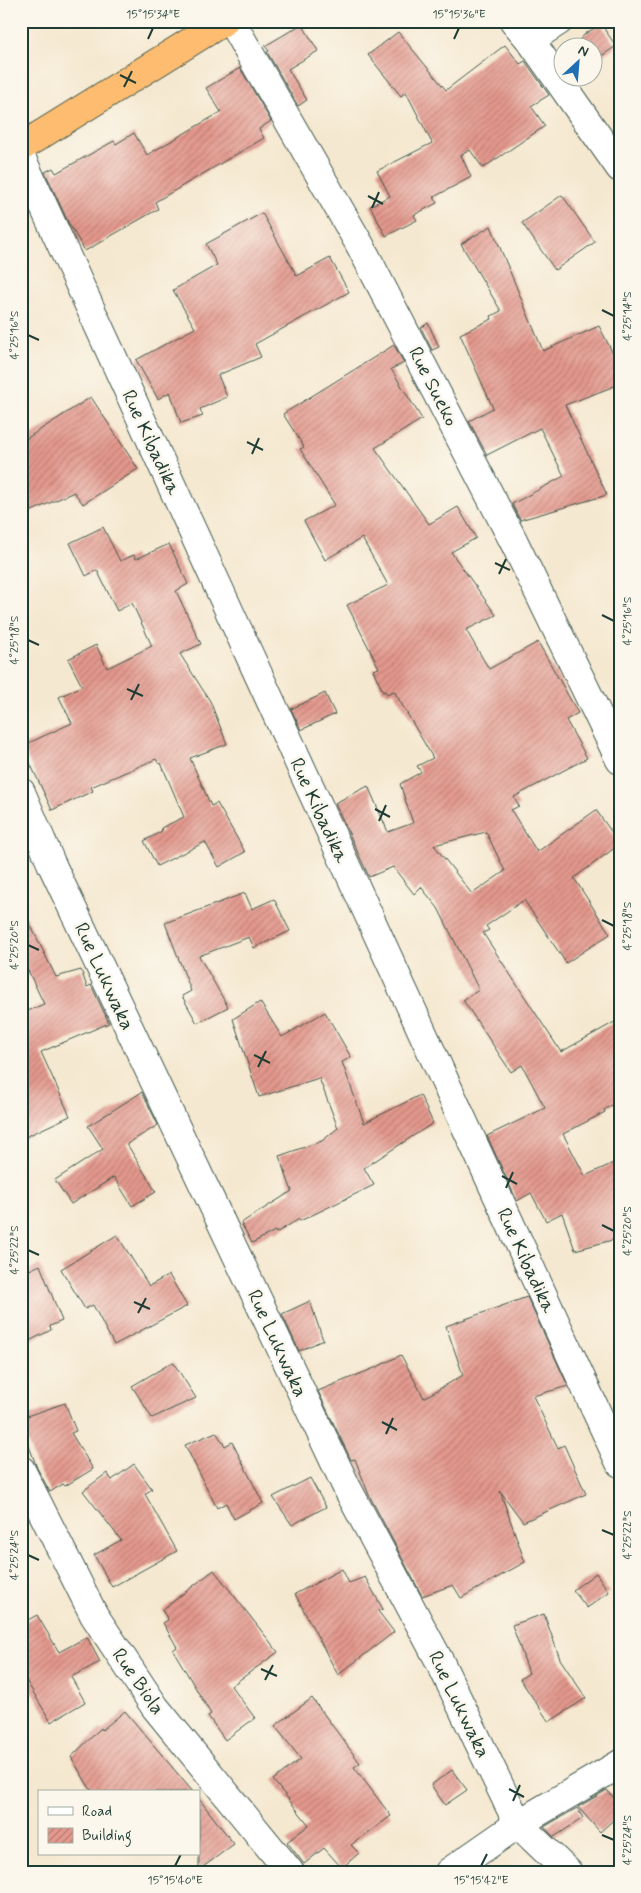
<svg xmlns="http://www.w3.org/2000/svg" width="641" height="1893" font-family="Mynerve,sans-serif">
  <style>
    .building { fill: url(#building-hatch); fill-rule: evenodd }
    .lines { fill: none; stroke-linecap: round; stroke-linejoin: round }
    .minor-casing { stroke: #3f574b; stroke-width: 30 }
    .highway-casing { stroke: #3f574b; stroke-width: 30 }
    .minor { stroke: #fff; stroke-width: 28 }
    .highway { stroke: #fdbc70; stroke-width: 28 }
    .ticks { fill: none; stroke: #1f3d34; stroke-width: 2 }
    .labels { text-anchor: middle; stroke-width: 5; stroke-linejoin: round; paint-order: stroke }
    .street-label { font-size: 20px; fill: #1f3d34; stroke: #fbf7ec }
    .neatline { fill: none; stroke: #1f3d34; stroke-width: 2 }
    .ticks-label { font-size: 12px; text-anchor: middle; fill: #1f3d34 }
  </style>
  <defs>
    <pattern id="building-hatch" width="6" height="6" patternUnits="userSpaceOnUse" patternTransform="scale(1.25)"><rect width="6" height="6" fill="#e4988d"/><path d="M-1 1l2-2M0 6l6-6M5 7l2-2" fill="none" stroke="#b87d74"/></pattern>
  </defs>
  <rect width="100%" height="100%" fill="#fbf7ec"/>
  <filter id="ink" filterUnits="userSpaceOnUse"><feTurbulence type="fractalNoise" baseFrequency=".02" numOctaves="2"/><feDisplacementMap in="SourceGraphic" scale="10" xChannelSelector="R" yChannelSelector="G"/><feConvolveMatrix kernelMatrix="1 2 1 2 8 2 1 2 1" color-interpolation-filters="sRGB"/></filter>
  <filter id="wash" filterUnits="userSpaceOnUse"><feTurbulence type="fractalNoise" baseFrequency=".0096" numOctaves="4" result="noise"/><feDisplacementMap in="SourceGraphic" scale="20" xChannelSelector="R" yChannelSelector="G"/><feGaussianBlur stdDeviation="1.12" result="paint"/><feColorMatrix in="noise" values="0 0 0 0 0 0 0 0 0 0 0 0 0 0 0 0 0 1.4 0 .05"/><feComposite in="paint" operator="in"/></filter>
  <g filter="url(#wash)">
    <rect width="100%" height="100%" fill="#f5e8d0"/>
    <g id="blocks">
      <!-- building -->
      <path class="building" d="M302,24l16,27 -30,18 19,31 -9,6 -31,-54 2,-1 -4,-5z
        M601,24l15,22 -22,15v-13h-22l13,-14z
        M398,32l48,58 59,-45 15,19 5,-3 24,34 -18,11 14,20 -62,42 -13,-18 -9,5 10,22 -37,20 3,6 -23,12 3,5 -31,16 -16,-30 20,-10 -13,-25 55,-28 -26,-51 -5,4 -33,-41z
        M240,68l31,53 -12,8 5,9 -109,64 3,7 -73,42 -17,-29 -23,-50 8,-4 3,5 58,-32 2,3 18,-11 13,22 74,-43 -15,-24z
        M562,195l33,47 -40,28 -33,-47z
        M262,213l35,63 33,-18 19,34 -94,52 6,13 -43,18 9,22 -27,12 3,7 -22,7 -11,-31 -12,7 -22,-39 59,-32 -22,-38 44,-25 -11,-21z
        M491,226l52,125 56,-25 21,41v17l-55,21 42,90 -87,25 -8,-16 52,-28 -24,-48 -53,27 -18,-34 24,-13 -33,-74 32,-15 -1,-3 10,-5 -40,-67z
        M428,323l11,24 -7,3 -11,-22z
        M394,345l10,18 -13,6 31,50 -47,29 54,76 29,-17 18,31 -25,14 45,63 -30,15 23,39 49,-27 40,71 -12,7 21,38 -73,39 5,9 -8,4 26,42 59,-42 24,34 -46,34 36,56 -44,29 -42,-63 -38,26 3,4 -6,3 78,119 59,-33v81l-16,10 1,2 -42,22 22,42 35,-16v78l-45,12 -13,-37 -16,8 -15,-28 -14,8 -30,-65 58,-28 -23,-43 -11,7 -48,-72 16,-10 -41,-82 -17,-21 -7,7 -21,-27 -24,10 -34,-74 33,-17 20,46 25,-9 -13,-39 21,-12 -4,-6 16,-8 -39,-67 -7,3 -2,-3 -2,1 -10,-22 6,-2 -32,-63 41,-20 -26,-47 -37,22 -21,-39 31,-16 -35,-56 4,-2 -21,-33zM486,832l19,39 -33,23 -38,-49z
        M91,397l47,72 -55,35 -9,-12 -53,24v-74z
        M103,527l17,34 14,-6 2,4 33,-15 19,40 -12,7 25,53 -21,10 30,47 17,43 -37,14 21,48 6,-3 28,49 -26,15 -14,-25 -48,24 -13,-25 18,-10 -1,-3 23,-11 -23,-54 -2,1 -3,-5 -65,28 2,4 -41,19 -30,-64 50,-23 -13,-26 23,-11 -14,-27 28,-14 11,23 45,-22 -20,-43 -15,8 -20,-41 -11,6 -16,-33z
        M325,693l10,21 -34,16 -10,-21z
        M245,893l7,16 22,-10 16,32 -36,17 -5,-11 -50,19 29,51 -31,16 -15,-27 9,-5 -26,-68z
        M26,916l30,61 25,-7 6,17 4,-2 18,38 -68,29 29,64 -49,23v-129l2,3 21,-9 -23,-48v-37z
        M260,1002l22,35 43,-25 26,45 -9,5 22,61 56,-28 13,28 -69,45 10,17 -74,36 -1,-2 -23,14 -1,-2 -23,12 -11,-20 51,-32 -13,-35 43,-15 16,-13 -19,-50 -60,19 -26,-78z
        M142,1092l16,33 -31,19 29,48 -24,14 -18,-29 -43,27 -16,-24 48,-31 -15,-23z
        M117,1235l32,51 20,-11 18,31 -73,39 -21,-40 -8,4 -24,-40z
        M40,1265l22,56 -12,5 1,4 -30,15v-71z
        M527,1297l41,89 -35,10 25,52 6,-3 22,49 -63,28 -23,-31 25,71 -64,36 -8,-13 -31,11 -53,-101 -14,-36 -4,1 -33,-69 59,-24 24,-12 23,43 39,-23 -17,-49z
        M310,1301l13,39 -24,11 -17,-37z
        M173,1362l23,36 -44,20 -20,-32z
        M65,1403l11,28 -5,2 22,36 -28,17 -2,-2 -13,8 -13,-24 -16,-44v-6z
        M216,1432l9,14 7,-4 31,61 -29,16 -8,-16 -9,5 -32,-63z
        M134,1464l18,25 -7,5 32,57 -65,36 -18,-32 27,-15 -38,-49 24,-18 5,7z
        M310,1478l16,29 -34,18 -19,-28z
        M342,1569l7,14 16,-6 18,32 -5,2 16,21 -56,43 -43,-81z
        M214,1570l64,82 -47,34 24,32 -30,22 -17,-24 3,-2 -38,-64 4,-3 -14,-24 5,-3 -6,-10z
        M596,1573l13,19 -22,16 -14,-18z
        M544,1614l16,45 26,39 -37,24 -29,-43 9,-6 -17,-48z
        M37,1615l22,37 28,-15 13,25 -29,15 14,25 -34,20 -30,-50v-48z
        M312,1698l48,65 -6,4 37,49 -40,29 8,8 -17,15 -18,-20 -20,16 -17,-22 22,-17 -36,-45 28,-21 -26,-33z
        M125,1711l68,81h-101l-21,-35 30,-29 1,2z
        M452,1770l15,20 -22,15 -14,-20z
        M607,1790l13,15v9l-20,18 -22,-25z
        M199,1799l35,45 -35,26z
        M577,1808l6,10 -29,19 -10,-10z"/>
    </g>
  </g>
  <g filter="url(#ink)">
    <use href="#blocks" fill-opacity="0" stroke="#3f574b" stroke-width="1"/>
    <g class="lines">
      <defs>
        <path id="minor" d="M231,21l129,224 154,297 106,218
          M514,21l16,19 90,128
          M530,40l29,-19
          M21,157l599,1306
          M21,792l30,71 295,623 94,176 78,162 50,48
          M21,1470l73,145 61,92 135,165
          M449,1872l69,-48 102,-60"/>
        <path id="highway" d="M21,147l203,-126"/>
      </defs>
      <!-- minor casing -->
      <use href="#minor" class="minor-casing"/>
      <!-- highway casing -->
      <use href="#highway" class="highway-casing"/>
      <!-- minor -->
      <use href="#minor" class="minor"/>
      <!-- highway -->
      <use href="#highway" class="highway"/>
    </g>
  </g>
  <!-- ticks -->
  <path class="ticks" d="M148,39l5,-11M454,39l5,-11M120,75l16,8M124,87l8,-16M368,196l15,8M372,208l7,-16M602,310l12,6M28,335l11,5M247,442l16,8M252,454l7,-16M495,563l15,7M499,574l7,-15M602,615l12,6M28,640l11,5M127,689l16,7M131,700l8,-16M375,809l15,8M379,821l7,-16M602,920l12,6M28,945l11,5M254,1055l16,8M258,1067l8,-16M502,1176l15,8M506,1188l7,-16M602,1225l12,6M28,1250l11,5M134,1302l16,7M138,1313l8,-15M382,1422l15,8M386,1434l7,-16M602,1530l12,5M28,1555l11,5M261,1669l16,7M265,1680l8,-15M509,1789l15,8M513,1801l7,-16M602,1835l12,5M175,1866l6,-12M481,1866l6,-12"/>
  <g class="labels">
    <!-- street labels -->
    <g class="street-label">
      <text transform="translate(434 386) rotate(63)" y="7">Rue Sueko</text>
      <text transform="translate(152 442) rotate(65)" y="7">Rue Kibadika</text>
      <text transform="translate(320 810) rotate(65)" y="7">Rue Kibadika</text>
      <text transform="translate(105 976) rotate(65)" y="7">Rue Lukwaka</text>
      <text transform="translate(527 1260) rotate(65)" y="7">Rue Kibadika</text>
      <text transform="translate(278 1343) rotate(65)" y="7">Rue Lukwaka</text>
      <text transform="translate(139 1681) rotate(55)" y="7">Rue Biola</text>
      <text transform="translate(460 1704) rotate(64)" y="7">Rue Lukwaka</text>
    </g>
  </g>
  <!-- margin -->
  <rect width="641" height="1893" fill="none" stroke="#fbf7ec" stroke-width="55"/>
  <!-- legend -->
  <rect x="38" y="1790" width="162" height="65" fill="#fbf7ec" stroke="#a3ada2"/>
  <rect x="48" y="1807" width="25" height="8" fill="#ffffff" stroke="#a3ada2"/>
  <text x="82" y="1816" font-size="15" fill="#1f3d34">Road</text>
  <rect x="48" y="1828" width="25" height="15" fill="url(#building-hatch)" stroke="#a3ada2"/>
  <text x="82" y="1840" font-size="15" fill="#1f3d34">Building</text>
  <!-- north arrow -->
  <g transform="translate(578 62) rotate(26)"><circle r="24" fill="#fbf7ec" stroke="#a3ada2"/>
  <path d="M0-4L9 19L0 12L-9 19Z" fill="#1f6fb2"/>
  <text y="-8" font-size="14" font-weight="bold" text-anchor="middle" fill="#1f3d34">N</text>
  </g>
  <rect x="28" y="28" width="586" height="1838" class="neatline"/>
  <g class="ticks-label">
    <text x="153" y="18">15°15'34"E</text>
    <text x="459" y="18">15°15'36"E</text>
    <text transform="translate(627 316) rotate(-90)" y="4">4°25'14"S</text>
    <text transform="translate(14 335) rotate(-90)" y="4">4°25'16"S</text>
    <text transform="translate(627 621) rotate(-90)" y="4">4°25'16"S</text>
    <text transform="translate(14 640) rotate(-90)" y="4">4°25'18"S</text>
    <text transform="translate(627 926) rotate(-90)" y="4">4°25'18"S</text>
    <text transform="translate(14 945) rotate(-90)" y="4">4°25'20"S</text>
    <text transform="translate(627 1231) rotate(-90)" y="4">4°25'20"S</text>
    <text transform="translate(14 1250) rotate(-90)" y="4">4°25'22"S</text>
    <text transform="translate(627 1535) rotate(-90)" y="4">4°25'22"S</text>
    <text transform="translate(14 1555) rotate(-90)" y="4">4°25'24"S</text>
    <text transform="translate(627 1840) rotate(-90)" y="4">4°25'24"S</text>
    <text x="175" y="1884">15°15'40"E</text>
    <text x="481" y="1884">15°15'42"E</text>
  </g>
</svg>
